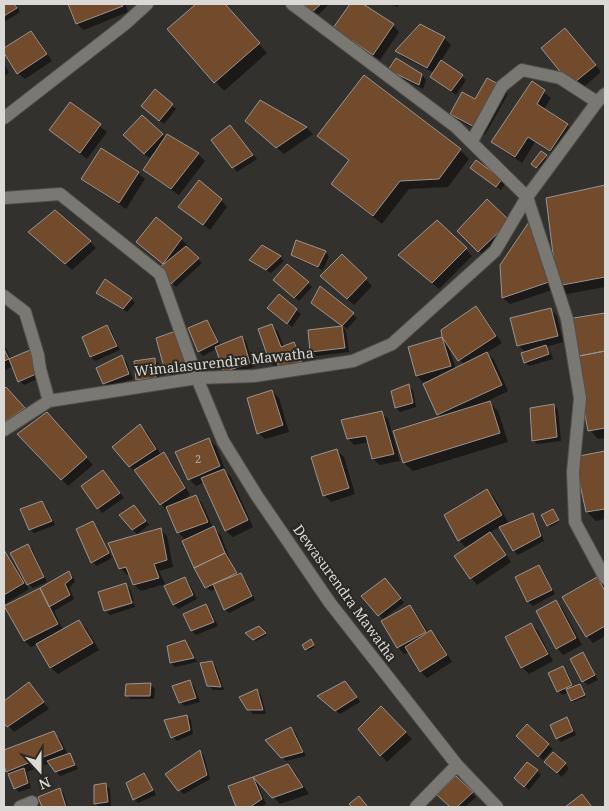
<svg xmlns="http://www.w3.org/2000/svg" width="609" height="811" font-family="'Noto Serif',serif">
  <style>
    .shadow { fill: #0007; fill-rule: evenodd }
    .building { fill: #724a2c; stroke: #9a9490 }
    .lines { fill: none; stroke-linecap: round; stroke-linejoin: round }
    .minor-casing { stroke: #504f4b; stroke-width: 14 }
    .minor { stroke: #797872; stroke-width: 12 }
    .labels { text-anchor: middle; stroke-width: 4; stroke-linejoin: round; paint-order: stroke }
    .number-label { font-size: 11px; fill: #c0b5ac }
    .street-label { font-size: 14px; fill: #dad9d6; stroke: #292823 }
  </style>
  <rect width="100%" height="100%" fill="#33312d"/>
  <!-- shadow -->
  <path class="shadow" d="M4,4h11l5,8 -16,10z
    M70,4h55l3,8 -44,18 -7,-6z
    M198,4h26l43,49 -43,38 -55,-62z
    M306,4h23l-12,12z
    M352,4h9l32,21 6,7 -19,28 -38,-25 -7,-7z
    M388,4h11l-1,3z
    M31,32l7,7 14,22 -27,18 -7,-6 -14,-23z
    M572,36l29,36 -22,19 -7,-7z
    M444,38l7,7 -10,16 25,19 -10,15 -20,-14 -2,-8 -31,-16 -6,-6z
    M4,63l5,10 -5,3z
    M390,70l32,5 4,5 -3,9 -29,-15z
    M364,77l96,73 9,9 -21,28 -39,2 -27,35 -41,-32 -9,-8 17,-23 -30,-25z
    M532,82l19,16 -7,11 23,16 7,6 -17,26 -22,-15 -13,21 -23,-15 -6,-7z
    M501,87l7,7 -23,41 -27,-15 -6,-7z
    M156,91l20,18 -12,15 -17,-14z
    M260,102l47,26 6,6 -29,20 -31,-27z
    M70,103l37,29 -20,27 -37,-29z
    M142,117l24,21 2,-2 30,18 7,7 -26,34 -27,-18 -7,-7 13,-22 -9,10 -24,-23z
    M234,131l23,28 -20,13 -24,-32z
    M542,153l5,5 -8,10 -6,-5z
    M476,172l25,8 4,4 -4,6z
    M138,173l7,6 -19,30 -37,-24 -6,-7z
    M605,187v100l-38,7 -9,-8 -10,-87z
    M221,200l6,7 -17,23 -30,-23z
    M157,219l24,20 7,7 -2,2 16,15 -26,24 -4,-4 -7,-18 -20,-17z
    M437,221l35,35 -33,33 -32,-27z
    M529,224l26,65 -45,15 -7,-6 -2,-33z
    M515,228l-29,30 -27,-27z
    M37,238l53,4 6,6 -24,22z
    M325,252l4,4 -6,14 -26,-11 -5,-4z
    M342,256l30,30 -18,19 -32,-29z
    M280,257l4,4 -13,12 -20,-13z
    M308,283l4,4 -13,14 -20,-17z
    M321,288l36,30 -10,11 -30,-22z
    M98,293l33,5 4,5 -8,9 -25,-15z
    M279,296l22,18 -9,13 -19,-15z
    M476,308l6,6 20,29 -16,10 8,7 14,31 -20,10 10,10 10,31 -95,29 -9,-8 -9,-31 46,-15 -3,-3 -6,-34 -9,2 -6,-6 -8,-28 35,-10zM449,345l15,20 -8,4 -8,-23z
    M550,309l7,7 6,26 -17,5 4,4 3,8 -24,7 -4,-4 1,-9 -8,-8z
    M605,314v124l-7,1 -8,-9 -22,-110z
    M207,321l4,4 10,21 20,-9 5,4 8,26 -25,8 -12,-27 -14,8 -4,-4 -10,-23z
    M272,325l6,7 6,15 10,-4 6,7 8,18 -30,1 -7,-6 -11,-33z
    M107,326l4,4 9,20 -25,11 -4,-4 -7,-20z
    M342,327l4,4 3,21 -33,4 -4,-4 -2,-21z
    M176,332l15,40 -20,6 -4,-4z
    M4,344l7,15 18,-7 4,4 7,22 -16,7 -5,-4 -6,-15 -9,5z
    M121,357l5,4 7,18 -25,8 -4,-4z
    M155,360l4,4 1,18 -19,2 -4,-4z
    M409,386l4,4 3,17 -16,5 -4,-4z
    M6,389l22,23 -20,13 -4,-5v-30z
    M272,391l7,7 10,34 -24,7 -7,-6z
    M554,405l4,5 3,31 -24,3 -4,-4z
    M382,413l6,6 12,42 -20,4 -7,-6 -4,-17 -15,3 -6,-7z
    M54,421l39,44 -25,21 -49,-52z
    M140,426l7,6 14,23 3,-2 6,7 20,35 -9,6 15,-5 6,7 11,25 8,7 9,25 9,15h2l4,4 10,21 -26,13 -4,-4 -9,-20 -5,2 -5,-4 -16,-50 -5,2 -7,-7 -10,-22 -1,1 -6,-7 -31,-38z
    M209,439l7,7 10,26 5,5 22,50 -20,10 -7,-6 -22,-49 -8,4 -7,-7z
    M337,450l7,7 11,37 -24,8 -7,-7z
    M605,452v67l-9,2 -9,-9 -11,-54z
    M107,475l17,23 -22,15 -19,-27z
    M487,490l7,7 14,25 -19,11 7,7 15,22 -34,23 -6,-7 3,-34 -1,-1 -8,4 -6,-7z
    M42,502l4,4 9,19 -21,8 -4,-4z
    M138,511l11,14 -12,9 -5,-5z
    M554,512l5,10 -9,5 -2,-2z
    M532,514l4,4 8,23 -26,14 -4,-4z
    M93,522l4,5 15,31 -15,8 -5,-4z
    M160,529l7,7 6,31 -14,4 6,13 -24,7 -7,-6 -4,-11 -3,1 -7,-7z
    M27,545l5,4 15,33 -14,6 -7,-6z
    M4,552l6,6 19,31 -24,15z
    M539,566l4,5 12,23 -22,12 -5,-4 -12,-24z
    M69,572l4,4 2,6 -6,6 5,11 -20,12 9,19 16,-9 7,7 13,22 -41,24 -7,-6 -14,-24 -6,3 -6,-6z
    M185,578l4,5 8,16 -19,10 -4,-4z
    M597,578l8,10v48l-12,7 -6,-7z
    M389,584l15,19 -21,16 -4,-4z
    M126,585l4,4 4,12 -28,8v2l-6,-19z
    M556,602l6,6 20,37 -19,10 -6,-7z
    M134,603l1,4 -25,8 -3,-3z
    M206,606l4,4 8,16 -22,9 -4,-4z
    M410,606l6,7 12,19 3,-1 7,7 14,24 -25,16 -6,-6 -12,-20 -5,2 -6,-7z
    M531,624l7,7 15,30 -24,13 -7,-7z
    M258,627l9,8 -11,6 -9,-7z
    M185,641l4,5 8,16 -22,5 -4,-4z
    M312,643l3,4 -7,4 -4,-5z
    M582,654l5,4 11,22 -10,5 -5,-4z
    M212,662l4,5 8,23h-11l-5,-5z
    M563,668l4,4 7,15 6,-2 2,2 4,10 -13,5 -4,-10 -7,3 -4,-4z
    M190,682l4,4 6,16 -15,4 -5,-4z
    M29,684l20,25 -35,23 -10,-11v-18z
    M151,685l4,4 -1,10h-23l-5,-4z
    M349,687l11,15 -20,12 -17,-14z
    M257,690l4,5 5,19h-13l-5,-5z
    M381,708l31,31 -25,23 -28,-32z
    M186,716l5,4 2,14 -16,7 -4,-4z
    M566,719l5,4 5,12 -15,7 -4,-4z
    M527,726l26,23 -10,11 -26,-24z
    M291,728l4,4 11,24 -20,5 -19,-20z
    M54,733l6,6 8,16 5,4 5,10 -18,7 -10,-13 -23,9 4,16 -12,4 -4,-4 -4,-13 -4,-4 -3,-9v-11z
    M200,752l4,4 6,23 -26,15 -5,-4z
    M565,764l4,4 -7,9 -12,-11z
    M288,766l7,7 14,21 -29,10 -24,-26z
    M537,771l4,4 -12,15 -9,-8z
    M144,775l4,4 8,16 -18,8 -4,-4z
    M456,778l20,19 -11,10h-13l-13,-12z
    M253,779l4,4 9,21 -6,3h-23l-7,-20z
    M106,785l4,4 1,17 -12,1 -4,-4z
    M60,789l4,5 4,13h-24l-4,-9z"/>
  <!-- building -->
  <path class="building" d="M4,4h10l3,4 -13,8z
    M68,4h54l1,2 -47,18z
    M196,4h29l35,39 -46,40 -47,-54z
    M304,4h17l-9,8z
    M350,4h13l31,20 -21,31 -40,-27z
    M420,24l25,13 -18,31 -32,-17z
    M565,28l31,37 -25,20 -30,-37z
    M31,31l16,23 -30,20 -13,-21v-5z
    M396,58l26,16 -3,11 -31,-15z
    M441,60l22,15 -12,16 -21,-14z
    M364,75l97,74 -22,30 -39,2 -27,35 -42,-32 18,-24 -32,-24z
    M487,78l15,8 -24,43 -28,-15 12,-22 13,7z
    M532,81l13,9 -8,14 31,20 -18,27 -22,-14 -13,20 -24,-15z
    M155,89l18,15 -14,17 -18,-15z
    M260,100l47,27 -31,21 -31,-27z
    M70,102l31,22 -21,29 -31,-23z
    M142,115l21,19 -19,20 -21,-19z
    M230,125l23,30 -21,13 -21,-28z
    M167,134l32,19 -28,36 -28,-19z
    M101,148l38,24 -20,31 -38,-24z
    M541,151l6,4 -11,13 -5,-4z
    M476,160l26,19 -6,8 -26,-19z
    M199,180l23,19 -19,26 -25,-18z
    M605,185v92l-48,9 -11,-88z
    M487,199l23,22 -32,31 -21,-21z
    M55,210l36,31 -26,23 -37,-32z
    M156,217l26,21 -19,26 -27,-22z
    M437,220l30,28 -35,35 -34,-28z
    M529,222l20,60 -47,16 -2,-33z
    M296,240l30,11 -8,16 -27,-12z
    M262,245l19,11 -15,14 -17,-10z
    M186,246l13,12 -28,26 -12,-16z
    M342,254l25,24 -20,21 -27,-23z
    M287,264l22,18 -15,16 -21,-18z
    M105,279l27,19 -9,11 -27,-16z
    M320,286l34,27 -12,13 -31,-23z
    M279,294l18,15 -10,15 -20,-16z
    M476,306l20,30 -38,25 -16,-24 -1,-7z
    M551,308l7,28 -41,10 -7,-28z
    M605,313v38l-31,6 -7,-38z
    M207,320l11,22 -20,10 -10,-24z
    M272,324l9,23 13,-5 8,19 -23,8 -2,-9 -7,3 -12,-34z
    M107,325l10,21 -27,11 -8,-20z
    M342,326l3,22 -35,4 -2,-22z
    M176,331l11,37 -21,7 -10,-37z
    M242,336l8,27 -26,9 -9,-25z
    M442,337l9,29 -35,10 -8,-29z
    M546,345l3,9 -25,9 -3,-10z
    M4,349l5,10 -5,2z
    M30,350l6,24 -18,8 -9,-23z
    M605,351v77l-17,3 -14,-74z
    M487,352l15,33 -65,30 -14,-31z
    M122,355l7,19 -26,10 -7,-16z
    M155,358l1,20 -20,2 -2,-19z
    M409,384l4,19 -18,5 -4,-17z
    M6,387l19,21 -21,14v-33z
    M272,390l11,35 -26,9 -10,-36z
    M490,401l10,32 -97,30 -10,-32z
    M554,404l3,33 -25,4 -2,-33z
    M382,411l12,43 -22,5 -6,-23 -19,3 -6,-19z
    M47,412l40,45 -26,23 -44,-46z
    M140,424l16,25 -27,18 -17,-20z
    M209,438l11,28 -32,14 -13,-28z
    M337,449l12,39 -26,8 -12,-39z
    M605,451v58l-19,3 -12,-55z
    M164,452l21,36 -25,17 -26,-35z
    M224,469l24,51 -23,11 -24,-53z
    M103,470l17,23 -23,16 -16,-23z
    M487,489l15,26 -44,26 -14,-26z
    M196,495l12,27 -31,11 -11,-26z
    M42,501l10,20 -23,9 -9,-21z
    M134,505l12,16 -14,9 -13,-15z
    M553,509l6,11 -12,6 -6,-11z
    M533,513l8,23 -28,15 -14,-24z
    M93,521l16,32 -18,10 -15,-34z
    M214,526l11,27 -31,15 -12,-27z
    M161,528l6,32 -13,4 5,14 -26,7 -7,-18 -7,2 -11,-26z
    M490,532l16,23 -36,24 -16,-23z
    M28,544l16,33 -17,8 -17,-32z
    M4,550l20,33 -20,12z
    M225,553l12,20 -32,15 -11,-20z
    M539,565l13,25 -25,12 -12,-25z
    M69,571l3,7 -7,6 5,11 -21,12 -9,-19z
    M241,573l11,23 -28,14 -11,-26z
    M185,577l8,18 -20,10 -9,-19z
    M597,577l8,14v35l-19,11 -24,-40z
    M385,578l16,20 -23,18 -17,-20z
    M126,583l6,20 -28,8 -6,-19z
    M40,588l18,36 -34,17 -20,-35z
    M556,600l20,38 -20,11 -20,-38z
    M206,604l8,18 -23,9 -8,-17z
    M410,605l16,27 -29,16 -16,-27z
    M79,620l14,23 -43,25 -14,-24z
    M531,623l17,31 -27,14 -16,-31z
    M259,626l7,7 -13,7 -8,-7z
    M431,630l16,25 -27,17 -15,-25z
    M311,639l3,6 -9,5 -3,-5z
    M185,640l9,18 -24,5 -3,-17z
    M583,652l12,23 -13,7 -12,-23z
    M212,661l9,26 -14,-1 -7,-23z
    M563,666l9,19 -15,7 -9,-19z
    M190,680l6,18 -17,5 -7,-17z
    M345,681l12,16 -22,14 -18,-15z
    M29,682l15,20 -37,25 -3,-4v-22z
    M151,683l-1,13h-25l1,-12z
    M580,684l5,11 -14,6 -5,-12z
    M257,689l6,21h-16l-8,-13z
    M381,706l25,26 -26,24 -22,-27z
    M187,715l3,15 -19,8 -7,-18z
    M567,717l6,14 -17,8 -6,-14z
    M527,724l22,20 -11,13 -22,-21z
    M291,727l12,25 -22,6 -16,-18z
    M54,731l9,18 -57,23 -2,-6v-16z
    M200,750l7,25 -29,16 -13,-17z
    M553,752l13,11 -9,10 -13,-11z
    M70,753l5,12 -20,7 -8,-11z
    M527,762l11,8 -14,17 -10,-9z
    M288,764l15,23 -31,11 -19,-21z
    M24,768l4,15 -14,6 -6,-15z
    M144,773l9,17 -20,10 -7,-17z
    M456,776l17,16 -16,15h-7l-13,-12z
    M253,777l9,22 -12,8h-14l-8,-21z
    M106,783l2,19 -14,2v-19z
    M60,788l6,19h-24l-4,-10z
    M582,794l10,13h-27z
    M359,796l9,11h-16l-3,-3z"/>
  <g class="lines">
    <defs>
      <path id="minor" d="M292,4l164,123 71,70 40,122 13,79 -7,74 2,50 30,56
        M4,118l121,-94 22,-20
        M472,141l30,-55 20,-16 38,8 37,24
        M4,198l56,-4 100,80 37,104 26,63 34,55 73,107 127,162 40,42
        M4,296l21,16 13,43 2,14 9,32
        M4,430l45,-29 148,-23 57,-2 99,-15 39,-17 103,-93 32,-54 70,-95 8,-8
        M20,807l12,-5
        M416,807l41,-42"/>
    </defs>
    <!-- minor casing -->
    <use href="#minor" class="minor-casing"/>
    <!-- minor -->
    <use href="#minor" class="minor"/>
  </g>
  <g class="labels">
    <!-- number labels -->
    <g class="number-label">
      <text x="198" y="463">2</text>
    </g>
    <!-- street labels -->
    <g class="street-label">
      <text transform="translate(224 362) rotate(-6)" y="5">Wimalasurendra Mawatha</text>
      <text transform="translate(345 593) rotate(54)" y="5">Dewasurendra Mawatha</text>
    </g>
  </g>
  <!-- border -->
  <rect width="609" height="811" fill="none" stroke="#dad9d6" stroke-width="10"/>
  <!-- north arrow -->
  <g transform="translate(40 771) rotate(159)" stroke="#292823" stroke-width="4" paint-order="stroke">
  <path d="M0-4L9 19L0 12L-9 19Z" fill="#dad9d6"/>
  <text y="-8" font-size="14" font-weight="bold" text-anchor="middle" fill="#dad9d6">N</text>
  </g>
</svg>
